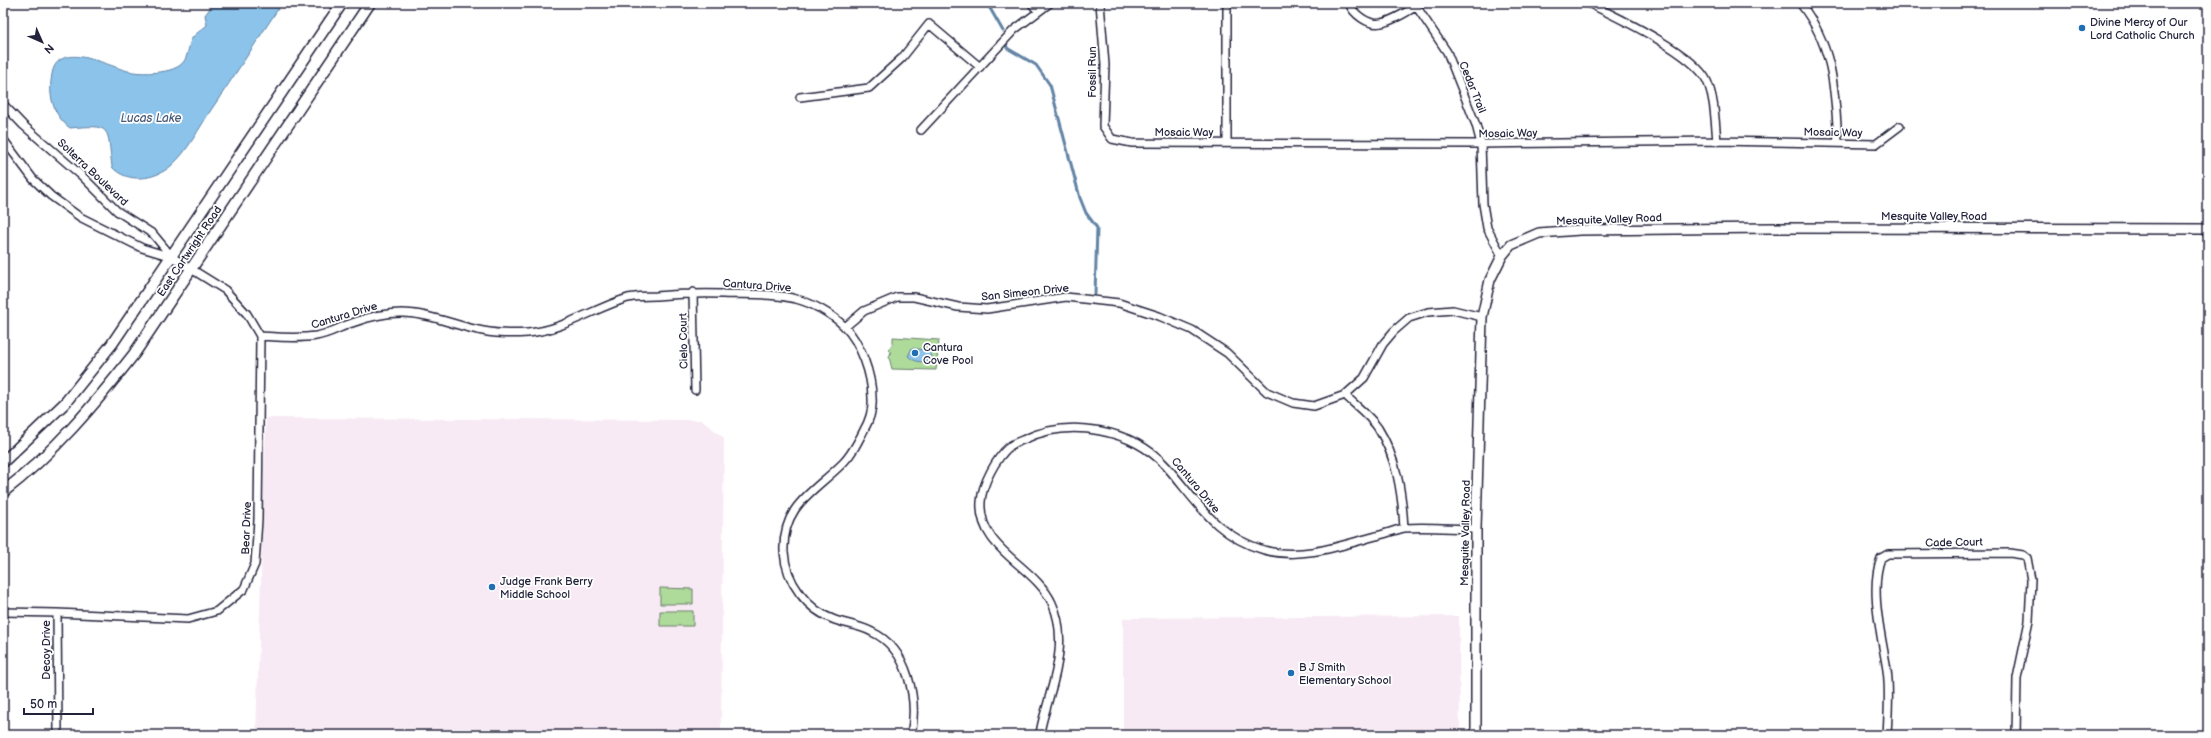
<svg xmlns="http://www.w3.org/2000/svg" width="2211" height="738" font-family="'Balsamiq Sans',sans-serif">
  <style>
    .built { fill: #f8eaf4 }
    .green { fill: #afdb9a; stroke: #687e6a }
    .water { fill: #8cc3ea; stroke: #6283a4 }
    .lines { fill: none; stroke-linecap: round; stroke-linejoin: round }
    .stream { stroke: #6283a4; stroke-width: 3 }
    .minor-casing { stroke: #22223b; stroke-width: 10 }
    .tertiary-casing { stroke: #22223b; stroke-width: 12 }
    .secondary-casing { stroke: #22223b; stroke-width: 13 }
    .minor { stroke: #fff; stroke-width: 7 }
    .tertiary { stroke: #fff; stroke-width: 9 }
    .secondary { stroke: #fff; stroke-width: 10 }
    .poi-dot { fill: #1f6fb2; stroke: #fff; stroke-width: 1.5 }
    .labels { text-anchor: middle; stroke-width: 3.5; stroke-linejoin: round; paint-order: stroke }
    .poi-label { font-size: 11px; fill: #22223b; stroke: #fff; text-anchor: start }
    .street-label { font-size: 11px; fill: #22223b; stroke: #fff }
    .water-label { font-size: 12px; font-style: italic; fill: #475a78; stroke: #fff }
  </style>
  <rect width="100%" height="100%" fill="#fff"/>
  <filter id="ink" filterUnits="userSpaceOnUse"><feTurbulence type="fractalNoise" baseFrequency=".025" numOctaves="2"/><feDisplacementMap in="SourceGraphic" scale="8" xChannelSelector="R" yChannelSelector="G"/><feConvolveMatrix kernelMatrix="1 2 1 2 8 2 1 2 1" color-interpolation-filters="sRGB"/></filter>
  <g filter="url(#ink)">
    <!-- built -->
    <path class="built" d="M266,418l436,2 22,18 -3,297h-465z
      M1459,616l1,119h-337v-117z"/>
    <!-- green -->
    <path class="green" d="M893,337l46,3 -3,30 -44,-1 -3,-12 2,-5 -3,-2 5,-7z
      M660,588l33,1v15h-33z
      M660,611h33v15h-33z"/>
    <!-- water -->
    <path class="water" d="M214,3h68c-24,36 -47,72 -71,107 -12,18 -23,41 -39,55 -16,15 -45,19 -60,2 -5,-40 1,-43 -42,-39 -8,-6 -14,-14 -17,-24 -3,-10 -3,-19 -1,-30 6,-35 56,-8 76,-3 12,3 31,2 42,-1 19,-6 16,-16 21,-30 3,-6 11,-10 16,-15l-2,-10z
      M912,348l18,3 2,7 -2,4c-10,0 -16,0 -22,-6z"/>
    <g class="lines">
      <!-- stream -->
      <path class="stream" d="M987,3l16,28
        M1006,41l1,7 29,17 14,20 30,113 6,15 11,15 -2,66"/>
      <defs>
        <path id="minor" d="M1031,3l7,8
          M1100,3l5,62 -2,61 9,13 20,4 349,1 236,-3 159,3 24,-18
          M1349,3c4,11 20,23 32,20 11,-2 31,-14 40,-20
          M1414,3l33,49 29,73 5,19 2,60 4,24 15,28
          M1588,3c29,14 106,50 119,78 8,18 8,41 10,60
          M1800,3c34,43 35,88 38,139
          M800,97l69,-9 33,-30 27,-34 51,43
          M3,104l20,21 59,51 35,35 36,23 19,23 -30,-9 -62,-31 -29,-21 -18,-17 -30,-40
          M921,130l93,-100 36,-27
          M1227,143v-140
          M693,292l2,98
          M845,327l19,-16 33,-14h17l44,10 29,2 79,-12 53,6 40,13 33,14 35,23 40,39 26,11 21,3 31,-11 19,-17 19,-34 11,-13 15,-13 19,-6 25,-2 29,7
          M260,336c18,1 37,3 56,0 13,-2 24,-9 36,-13 16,-6 32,-10 49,-10 29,0 54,13 82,18 14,3 30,3 45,2 36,-3 66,-25 100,-35 9,-2 19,-2 28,-2 23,-2 44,-3 67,-2 22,1 52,-1 73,5 16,4 36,15 48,27 17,17 28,49 28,72 1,11 -3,23 -8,32 -6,12 -12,24 -21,33 -29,29 -61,42 -59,89 2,30 23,58 51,68 12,4 26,6 37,12 37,17 46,68 39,103
          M1345,395c10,10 25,21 33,33 19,30 24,65 26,100
          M3,612l54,1 131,6 29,-8 27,-22 11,-25 3,-44 2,-184 -13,-22 -22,-24 -53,-33
          M57,613l1,122
          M1040,735c1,-13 6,-24 9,-37 9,-30 17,-65 3,-95 -17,-38 -74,-53 -71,-101 1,-18 15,-44 29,-56 4,-3 10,-5 15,-7 45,-21 107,-10 141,27 31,35 49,70 98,84 37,10 76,-4 112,-14 9,-2 19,-6 28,-8 24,-2 49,1 72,1
          M1887,735c1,-21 3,-44 0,-65 -5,-33 -18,-80 -6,-112l7,-4 122,-1 13,2 4,3 4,22 -2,41 -12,57 -1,57"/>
        <path id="tertiary" d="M1476,735v-206l6,-212 8,-37 12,-24 9,-11 28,-12 41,-3 191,-2 437,1"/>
        <path id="secondary" d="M3,462l62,-59 47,-59 230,-341
          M3,492c51,-39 92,-88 131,-138l236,-351"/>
      </defs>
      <!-- minor casing -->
      <use href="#minor" class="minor-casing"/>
      <!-- tertiary casing -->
      <use href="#tertiary" class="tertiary-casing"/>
      <!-- secondary casing -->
      <use href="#secondary" class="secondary-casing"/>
      <!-- minor -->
      <use href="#minor" class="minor"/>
      <!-- tertiary -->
      <use href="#tertiary" class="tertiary"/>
      <!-- secondary -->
      <use href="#secondary" class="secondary"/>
    </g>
  </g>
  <!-- markers -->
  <g class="poi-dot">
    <circle cx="2082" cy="28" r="4"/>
    <circle cx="915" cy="353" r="4"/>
    <circle cx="492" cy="587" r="4"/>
    <circle cx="1291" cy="673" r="4"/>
  </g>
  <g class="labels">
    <!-- poi labels -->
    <g class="poi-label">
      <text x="2090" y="26">Divine Mercy of Our<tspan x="2090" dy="13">Lord Catholic Church</tspan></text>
      <text x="923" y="351">Cantura<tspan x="923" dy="13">Cove Pool</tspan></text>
      <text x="500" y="585">Judge Frank Berry<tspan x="500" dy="13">Middle School</tspan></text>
      <text x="1299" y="671">B J Smith<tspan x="1299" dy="13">Elementary School</tspan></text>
    </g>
    <!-- street labels -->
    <g class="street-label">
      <text transform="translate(1092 72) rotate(-90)" y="4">Fossil Run</text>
      <text transform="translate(1473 87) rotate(68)" y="4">Cedar Trail</text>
      <text x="1184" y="136">Mosaic Way</text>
      <text transform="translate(1833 132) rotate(1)" y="4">Mosaic Way</text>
      <text transform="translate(1508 133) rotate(-1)" y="4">Mosaic Way</text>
      <text transform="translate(93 172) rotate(43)" y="4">Solterra Boulevard</text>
      <text x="1934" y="220">Mesquite Valley Road</text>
      <text transform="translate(1609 219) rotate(-2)" y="4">Mesquite Valley Road</text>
      <text transform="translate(189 251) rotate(-56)" y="4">East Cartwright Road</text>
      <text transform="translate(757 285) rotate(4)" y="4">Cantura Drive</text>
      <text transform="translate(1025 292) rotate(-6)" y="4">San Simeon Drive</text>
      <text transform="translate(344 315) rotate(-17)" y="4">Cantura Drive</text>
      <text transform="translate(683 341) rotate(-91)" y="4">Cielo Court</text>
      <text transform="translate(1196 485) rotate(50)" y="4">Cantura Drive</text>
      <text transform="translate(246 528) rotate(-88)" y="4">Bear Drive</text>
      <text transform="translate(1465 533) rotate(-89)" y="4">Mesquite Valley Road</text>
      <text transform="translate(1954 542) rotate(-1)" y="4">Cade Court</text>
      <text transform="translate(46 650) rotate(-90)" y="4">Decoy Drive</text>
    </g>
    <!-- water labels -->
    <g class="water-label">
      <text x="151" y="122">Lucas Lake</text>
    </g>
  </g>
  <!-- margin -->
  <rect width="2211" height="738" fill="none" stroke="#fff" stroke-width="16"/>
  <rect x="8" y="8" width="2195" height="722" fill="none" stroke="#22223b" stroke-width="1.5" filter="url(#ink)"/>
  <!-- north arrow -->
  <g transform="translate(42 42) rotate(135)" stroke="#ffffff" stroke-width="3" paint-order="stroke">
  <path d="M0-3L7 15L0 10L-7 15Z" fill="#22223b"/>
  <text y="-6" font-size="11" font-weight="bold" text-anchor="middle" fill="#22223b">N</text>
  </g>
  <!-- scale -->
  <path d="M24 708v6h69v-6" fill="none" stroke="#22223b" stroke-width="2"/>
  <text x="30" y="708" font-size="12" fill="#22223b" stroke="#ffffff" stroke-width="3" paint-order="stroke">50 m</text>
</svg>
